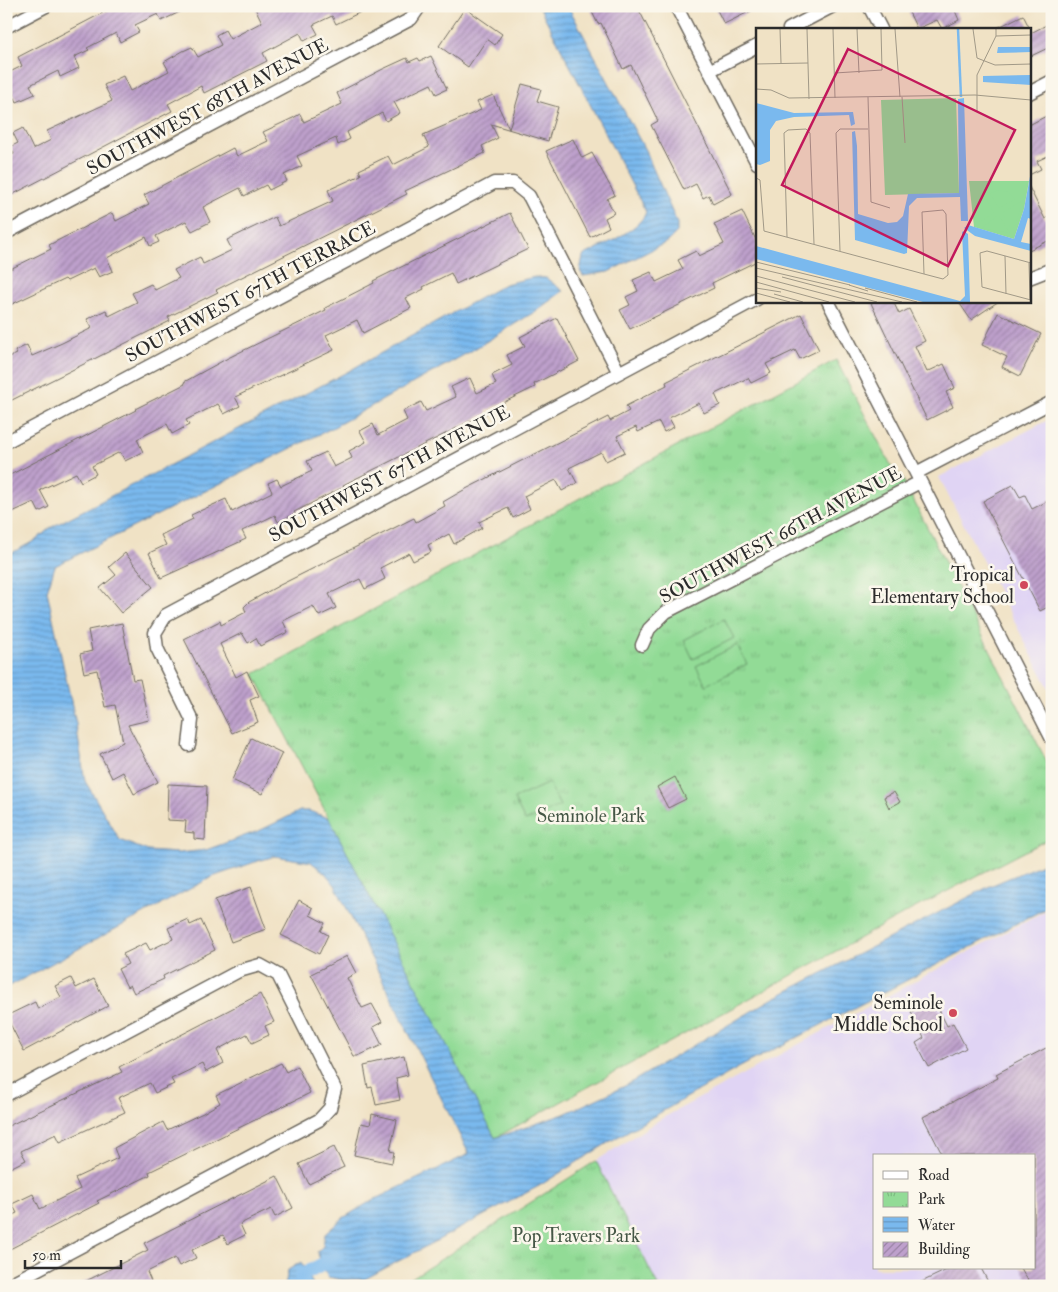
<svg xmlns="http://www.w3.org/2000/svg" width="1058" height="1292" font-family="'IM FELL Double Pica',serif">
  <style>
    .built { fill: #e0d4f4; fill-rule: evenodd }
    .park { fill: url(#park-tufts); stroke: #5e8360; fill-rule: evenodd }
    .garden { fill: #92db96; stroke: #5e8360 }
    .water { fill: url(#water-rules); stroke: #52728c }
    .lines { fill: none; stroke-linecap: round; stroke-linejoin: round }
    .canal { stroke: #7ab9ee; stroke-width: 14 }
    .building { fill: url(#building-hatch) }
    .minor-casing { stroke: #706b61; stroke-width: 15 }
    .minor { stroke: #fff; stroke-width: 12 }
    .poi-dot { fill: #d1495b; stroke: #fbf7ec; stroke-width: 2 }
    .labels { text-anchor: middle; stroke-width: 5; stroke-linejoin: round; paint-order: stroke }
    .street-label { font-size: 19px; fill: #2b2b2b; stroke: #fbf7ec }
    .poi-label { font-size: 19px; fill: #2b2b2b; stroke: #fbf7ec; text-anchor: end }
    .park-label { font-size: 19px; fill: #455746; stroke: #fbf7ec }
    .inset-river { fill: none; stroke: #7ab9ee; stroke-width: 2.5 }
    .inset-road { fill: none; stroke: #a19987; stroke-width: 1 }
    .view { fill: #c2185b; fill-opacity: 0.15; stroke: #c2185b; stroke-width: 2.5 }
    .inset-edge { fill: none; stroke: #2b2b2b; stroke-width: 2.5 }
  </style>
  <defs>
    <pattern id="park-tufts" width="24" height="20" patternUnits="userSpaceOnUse" patternTransform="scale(1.25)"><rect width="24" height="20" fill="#92db96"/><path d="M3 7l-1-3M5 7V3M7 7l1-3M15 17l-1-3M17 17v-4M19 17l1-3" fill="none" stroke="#7ebc81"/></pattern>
    <pattern id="water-rules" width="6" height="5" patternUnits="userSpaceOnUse" patternTransform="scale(1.25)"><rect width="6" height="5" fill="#7ab9ee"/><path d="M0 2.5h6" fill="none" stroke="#6497c1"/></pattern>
    <pattern id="building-hatch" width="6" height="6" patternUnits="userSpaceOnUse" patternTransform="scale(1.25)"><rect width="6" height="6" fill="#bea0cc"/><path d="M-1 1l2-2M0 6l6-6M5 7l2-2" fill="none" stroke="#9b83a6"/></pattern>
  </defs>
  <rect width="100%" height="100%" fill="#fbf7ec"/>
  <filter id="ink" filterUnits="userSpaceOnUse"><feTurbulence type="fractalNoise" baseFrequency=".02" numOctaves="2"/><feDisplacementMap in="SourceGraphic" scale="10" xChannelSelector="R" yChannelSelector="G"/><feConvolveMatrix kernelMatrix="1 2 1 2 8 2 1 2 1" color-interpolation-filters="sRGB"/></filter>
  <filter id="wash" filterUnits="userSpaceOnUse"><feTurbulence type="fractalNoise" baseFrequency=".0096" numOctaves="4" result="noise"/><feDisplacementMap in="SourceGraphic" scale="20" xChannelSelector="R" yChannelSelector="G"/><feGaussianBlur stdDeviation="1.12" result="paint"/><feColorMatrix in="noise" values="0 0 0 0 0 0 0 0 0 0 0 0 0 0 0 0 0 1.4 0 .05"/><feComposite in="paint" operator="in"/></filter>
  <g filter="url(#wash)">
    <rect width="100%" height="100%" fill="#f0e2c5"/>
    <!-- built -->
    <path class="built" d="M1052,418v276l-113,-217z
      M1052,907v379h-394l-62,-125 63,-41zM874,1156h160v112h-160z"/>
    <!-- park -->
    <path class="park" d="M836,360l60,115 4,-1 152,298v65l-141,73 -416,228 -241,-464zM845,504l-121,68 -2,-4v-1z
      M596,1161l62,125h-259z"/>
    <!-- garden -->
    <path class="garden" d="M724,619l10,19 -41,21 -9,-19z
      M737,645l10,19 -41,21 -10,-19z
      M549,783l11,23 -35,15 -11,-22z"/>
    <!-- water -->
    <path class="water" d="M539,6h29l77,144 32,73v9l-10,10 -59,30 -25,4 -3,-5 3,-15c18,-10 57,-26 63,-44z
      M535,277l11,1 17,13 -27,20 -65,40 -139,77 -277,138 -8,25 29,133 9,57 35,59 28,11 30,2 28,-3 55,-20 39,-19h9l20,7 166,320 69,-24 61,-28 147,-87 218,-113 62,-26v45l-312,162 -126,72 -75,47 -174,93 -22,1 -15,-3 -11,-25 6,-6 2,-12 18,-16 30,-18 96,-46 -134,-269 -9,-11 -15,-12 -36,-6 -20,6 -43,15 -206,111v-432l30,-16 14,-12 297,-156 158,-88z
      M301,1262l13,24h-29l3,-16z"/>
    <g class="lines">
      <!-- canal -->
      <path class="canal" d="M303,1286l-2,-10 37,-20"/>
    </g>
    <g id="blocks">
      <!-- building -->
      <path class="building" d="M116,6h76l-31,15 -3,-7 -23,11 4,7 -19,10 -4,-9 -29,15 2,2 -15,7 5,11 -19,9 -2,-6 -28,14 5,9 -18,8 -11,-23v-5l16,-8 -4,-9z
        M254,6h119l-37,18 -4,-8 -19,9 5,9 -14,7 -4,-8 -37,20 4,8 -63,32 -3,-7 -33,18 4,7 -166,87v-40l8,-4 -4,-7 8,-4 -5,-10 10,-5 10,21 18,-9 -4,-9 65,-30 -8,-16 19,-9 7,15 39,-20 -5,-9 19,-11 9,-4 6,10 23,-12 -5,-10 9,-5 5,9 32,-17z
        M598,6h39l95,188 -19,10 -4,-9 -6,3 -7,-14 -12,6 -33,-65 7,-4 -27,-56 -8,4 -22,-46 -3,1 -7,-14z
        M715,6h46l-37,18z
        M906,6h47l6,14 -17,9 -5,-9 -20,9z
        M465,8l37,26 -7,11 -8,-6 -19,28 -29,-21z
        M1023,15l7,14h-35z
        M1052,22v24l-23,11v-23z
        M431,56l16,33 -11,5 -5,-10 -37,18 6,11 -14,8 -4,-8 -35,19 3,7 -12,6 -2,-7 -39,18 5,10 -18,9 3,6 -18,9 -3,-5 -22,11 -4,-8 -37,19 7,15 -18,9 -6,-10 -30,15 3,6 -9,4 -4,-9 -39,21 6,13 -14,6 -5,-9 -27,13 -2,-2 -59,28v-36l45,-22 -2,-4 63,-32 4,8 33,-17 -5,-9 89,-47 4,8 31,-15 -5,-9 30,-14 7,-4 4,8 38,-18 -5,-11 46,-24 24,-11 2,4 9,-4 2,3z
        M522,84l19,5 -4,12 21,6 -10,34 -57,-17 7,14 -16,8 3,7 -80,38 2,3 -191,96 2,2 -50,25 2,4 -164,82v-44l11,-5 -2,-3 12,-6 5,11 30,-13 30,-15 -5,-9 19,-9 3,6 28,-14 -5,-9 19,-9 4,6 24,-12 -5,-8 26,-13 3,7 29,-14 -5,-10 48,-23 4,9 54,-25 -5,-11 33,-15 -2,-5 29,-14 5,9 36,-18 -6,-12 58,-25 -4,-8 16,-7 16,34z
        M1052,113v41l-15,7 4,8 -12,6v-50z
        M573,139l9,19 10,-5 23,42 -8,4 7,14 -9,5 4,9 -19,10 -44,-86z
        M1029,187l16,32 7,-4v24l-23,11z
        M742,211l15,31v19l-45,22 2,5 -84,41 -10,-19 10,-5 -4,-8 12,-6 -5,-11 18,-8 5,10 27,-13 -5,-9 18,-9 3,5 25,-12 -10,-20z
        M510,213l18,36 -72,35 -5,-11 -28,14 1,2 -18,9 5,10 -48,25 -6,-13 -31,15 8,15 -99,47 5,9 -16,8 -6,-10 -32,16 3,5 -17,9 -5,-10 -30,15 6,13 -18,9 -5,-9 -28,14 4,8 -15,8 -5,-9 -36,17 9,17 -10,5 -5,-10 -28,13v-38l130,-67 -1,-1 50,-25 -1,-2 44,-24 98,-48 -1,-2 49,-25 -1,-2z
        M870,301h23l6,13 10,-5 16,32 -10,5 12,26 17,-8 11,24 -9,4 7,15 -26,13z
        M958,301h41l-28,19z
        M998,313l43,21 -21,42 -18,-9 5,-10 -25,-12z
        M801,314l18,36 -19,9 -5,-9 -29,14 5,9 -20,10 -3,-5 -33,16 5,11 -16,8 -5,-10 -30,15 5,9 -10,5 -5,-10 -21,10 -2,-5 -19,9 8,16 -19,9 -5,-9 -32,16 8,15 -15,8 -6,-11 -32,16 6,13 -17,9 -5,-10 -29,14 3,6 -28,16 -5,-10 -21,11 3,7 -18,9 -4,-8 -29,15 5,11 -20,10 -5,-10 -31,15 7,14 -17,8 -6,-10 -30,15 5,11 -28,14 -4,-8 -8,5 -6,-10 -22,11 16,33 11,-6 12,25 -9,4 8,22 -26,11 -48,-94 36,-18 1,4 25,-13 -2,-5 5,-5 31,-17 134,-67 2,4 29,-16 -2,-4 19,-11 146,-74 2,4 19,-10 -3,-5 41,-21 -1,-3z
        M557,318l22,43 -45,23 1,3 -49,24 1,2 -144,72 1,2 -50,25 1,2 -17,8 -3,-7 -33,16 4,8 -85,39 -12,-25 17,-8 -5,-10 32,-16 -2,-4 35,-16 6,13 40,-20 -4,-9 9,-4 4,7 31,-15 -5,-10 19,-9 8,15 18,-9 -3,-7 17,-9 -6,-11 13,-7 5,11 29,-15 -4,-9 18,-9 5,9 30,-14 -5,-10 19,-9 7,15 19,-9 -4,-9 20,-10 -5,-10 18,-9 -5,-9z
        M1013,485l7,12 5,-2 7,14 20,-10v106l-12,6 -57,-110z
        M125,553l28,34 -32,26 -21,-25 16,-13 -7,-8z
        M122,623l11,57 7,-1 9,41 -21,5 30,57 -24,12 -11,-22 -11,6 -12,-24 23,-12 -8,-37 -10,2 -8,-37 -13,3 -4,-19 12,-3 -4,-21z
        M251,738l31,15 -20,41 -30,-14z
        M675,777l11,22 -18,9 -11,-21z
        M168,784l39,2 -2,54 -11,-1v-6l-9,-1 1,-11 -19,-1z
        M894,792l6,10 -11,6 -5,-11z
        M251,887l15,42 -35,13 -16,-42z
        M299,900l14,8 -3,7 15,8 -4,8 7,4 -9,19 -38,-19z
        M188,919l2,6 11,-5 14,30 -52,26 1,3 -30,14 -4,-8 -3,2 -9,-18 10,-5 -5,-10 23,-11 4,7 23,-11 -5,-11z
        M347,956l9,17 -9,5 15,30 10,-4 10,18 -9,5 9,18 -24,11h-4l-43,-82z
        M71,978l5,10 18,-9 14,27 -84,45 -18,-35 29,-14 3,7 23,-12 -6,-11z
        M260,994l14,28 -9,4 4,9 -17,8 -5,-9 -30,16 6,13 -17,9 -4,-8 -31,15 3,5 -19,9 -5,-10 -32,15 7,14 -65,30 -4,-8 -35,17 5,9 -20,10v-43l116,-55 -3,-5z
        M934,1000l13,26 6,-3 13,25 -37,20 -13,-25 8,-5 -13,-26z
        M1046,1048l6,11v227h-21l-10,-18h13v-112h-91l-20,-39 75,-39 -2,-4z
        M404,1057l4,18 -12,3 4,22 -24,5 -4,-18 -4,1 -4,-22z
        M281,1063l5,9 11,-6 13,27 -161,79 1,3 -53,26 2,2 -93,48v-33l11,-5 -5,-9 21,-10 7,15 40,-20 -5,-11 43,-20 -4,-10 49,-26 4,8 36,-17 17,-10 -4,-8z
        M372,1114l25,6 -7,31 4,1 -2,11 -38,-8 7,-32 9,2z
        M334,1147l10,20 -35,17 -10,-20z
        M277,1176l16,32 -18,9 -4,-8 -31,15 5,11 -18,9 -4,-9 -31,15 4,8 -17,8 -4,-8 -28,14 6,14h-77l72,-36 -4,-7z
        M951,1268h30l9,18h-77z"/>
    </g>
  </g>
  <g filter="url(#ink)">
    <use href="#blocks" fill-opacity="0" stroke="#706b61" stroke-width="1"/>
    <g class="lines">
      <defs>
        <path id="minor" d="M676,6l81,157
          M869,6l12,23
          M6,27l40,-21
          M789,29l44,-23
          M709,71l48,-25
          M1029,93l23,-12
          M6,233l405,-214 9,-13
          M1029,278l23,-9
          M828,301l224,438
          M6,442l488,-259h19l16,13 89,175
          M916,473l136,-71
          M642,645l7,-16 17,-17 254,-130
          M189,745l3,-25 -35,-72 -2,-15 11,-18 591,-316
          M6,1095l233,-124 21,-6 18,10 57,114 -5,19 -11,12 -313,166"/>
      </defs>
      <!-- minor casing -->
      <use href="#minor" class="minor-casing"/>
      <!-- minor -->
      <use href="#minor" class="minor"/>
    </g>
  </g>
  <!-- markers -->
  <g class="poi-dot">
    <circle cx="1024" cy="585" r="5"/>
    <circle cx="953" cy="1013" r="5"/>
  </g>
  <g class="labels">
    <!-- street labels -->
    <g class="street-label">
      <text transform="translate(207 106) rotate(-28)" y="7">SOUTHWEST 68TH AVENUE</text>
      <text transform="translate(250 291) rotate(-28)" y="7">SOUTHWEST 67TH TERRACE</text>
      <text transform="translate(389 473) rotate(-28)" y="7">SOUTHWEST 67TH AVENUE</text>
      <text transform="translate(780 534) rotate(-28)" y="7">SOUTHWEST 66TH AVENUE</text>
    </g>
    <!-- poi labels -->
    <g class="poi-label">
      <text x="1014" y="581">Tropical<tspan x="1014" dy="22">Elementary School</tspan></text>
      <text x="943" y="1009">Seminole<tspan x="943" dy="22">Middle School</tspan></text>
    </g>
    <!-- park labels -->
    <g class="park-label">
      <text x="591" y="822">Seminole Park</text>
      <text x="576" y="1242">Pop Travers Park</text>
    </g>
  </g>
  <!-- overview -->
  <g transform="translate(756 28)">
    <rect width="275" height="275" fill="#f0e2c5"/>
    <path d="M200,70l3,95 -74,2 -4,-95zM213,153h60l-5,28 -10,30 -40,-12z" fill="#92db96"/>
    <path d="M241,162l11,2 7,7 -16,9 -9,-14zM229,168l9,17 -14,9 -4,-15zM266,173l-6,22 -4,7 -10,-17zM241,188h2l11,17 -28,-5z" fill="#92db96"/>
    <path d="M242,19h33v5l-34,1zM275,47v10l-48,-3v-6zM208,70l4,123h-7l-1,-24 -43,1 -8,8 -2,47 -3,1 -49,-14 -3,-108 3,-1 2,15 1,68 30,9 9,-1 6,-6 5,-22 51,-1 -1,-94zM0,75l38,10 59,-1 2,12 -4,2 -2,-11 -55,2 -18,4 -6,9v31l-10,4 -4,-1zM275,143v48l-3,-1 -7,24 10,2v7l-56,-15 -11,-8 4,-3 46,14 10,-30zM208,203l4,3 2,68h-47l-167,-43v-13l204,55 5,-5 -3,-64z" fill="#7ab9ee"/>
    <path class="inset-river" d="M202,1l3,68"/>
    <path class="inset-road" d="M24,1l1,34M51,1l2,70M77,1l2,69M101,1l2,44M139,1l5,68M217,1l4,29 18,7 36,-1M240,8l35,-1M0,36l52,-1M79,45l47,-3 -1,-41M0,61l15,1 18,8 186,-3 56,5M112,69l3,105 19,6M146,69l3,46M221,84v-37l19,-39v-7M0,150l4,2 4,51 160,43 19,5 5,-4 -2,-61 -3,-4 -21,2 2,62M31,209l-3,-104 4,-3 18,-1 4,4 4,111M84,223l-4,-118 4,-4h28M249,228l1,38M0,234l94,23M273,235l1,37M275,235l-44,-12 -7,2 2,34 49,13M0,240l146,34M0,248l99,26M26,249l95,25M0,254l73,20M93,257l19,6M0,260l25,4M109,260l52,14M0,265l34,9M18,266l29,8"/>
    <path class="view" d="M92,21l167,81 -67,136 -166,-81z"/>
    <rect width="275" height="275" class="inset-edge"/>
  </g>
  <!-- margin -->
  <rect width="1058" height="1292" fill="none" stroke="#fbf7ec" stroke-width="25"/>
  <!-- legend -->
  <rect x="873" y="1154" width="162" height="115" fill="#fbf7ec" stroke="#a8a59f"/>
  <rect x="883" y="1171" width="25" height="8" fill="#ffffff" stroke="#a8a59f"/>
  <text x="918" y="1180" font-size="15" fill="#2b2b2b">Road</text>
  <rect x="883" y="1192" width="25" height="15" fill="url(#park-tufts)" stroke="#a8a59f"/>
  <text x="918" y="1204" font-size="15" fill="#2b2b2b">Park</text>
  <rect x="883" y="1217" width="25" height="15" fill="url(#water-rules)" stroke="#a8a59f"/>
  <text x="918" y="1230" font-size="15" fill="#2b2b2b">Water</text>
  <rect x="883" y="1242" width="25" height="15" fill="url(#building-hatch)" stroke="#a8a59f"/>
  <text x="918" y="1254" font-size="15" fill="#2b2b2b">Building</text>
  <!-- scale -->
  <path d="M25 1260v8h96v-8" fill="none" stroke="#2b2b2b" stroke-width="2.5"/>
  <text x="32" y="1260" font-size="15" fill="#2b2b2b" stroke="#fbf7ec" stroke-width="4" paint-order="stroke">50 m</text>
</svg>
